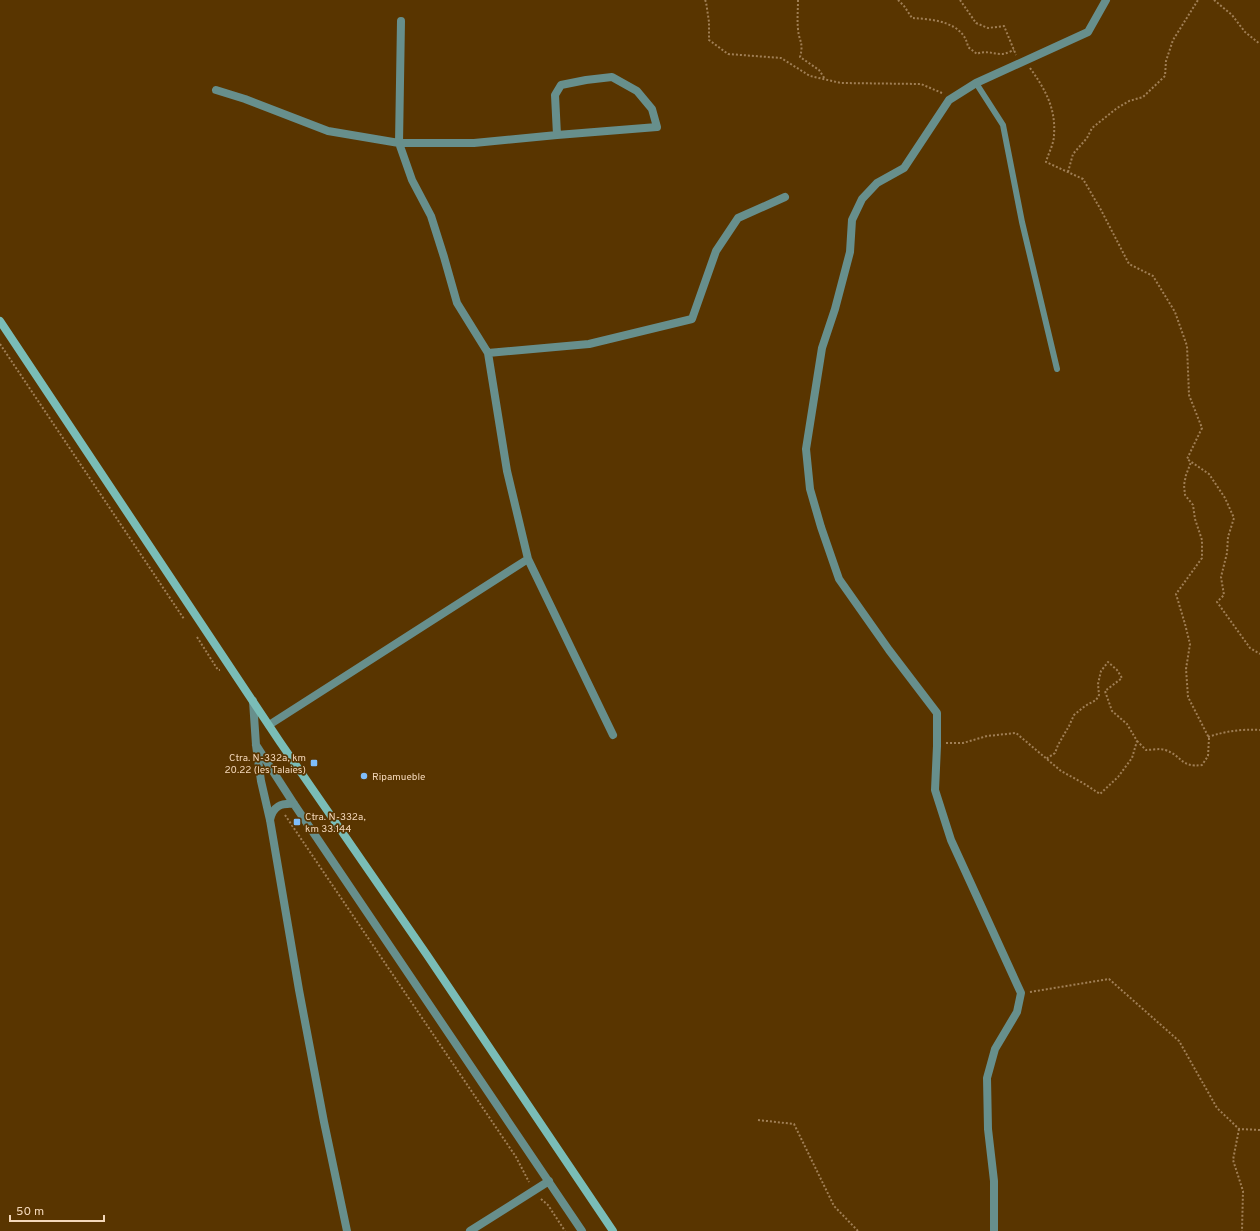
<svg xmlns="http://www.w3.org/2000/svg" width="1260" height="1231" font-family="Overpass,sans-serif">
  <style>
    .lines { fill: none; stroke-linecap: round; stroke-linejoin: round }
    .path { stroke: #a07f55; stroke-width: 2; stroke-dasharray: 2 2; stroke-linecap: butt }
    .service { stroke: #678f8c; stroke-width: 6 }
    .minor { stroke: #678f8c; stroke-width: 8 }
    .secondary { stroke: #7abdb7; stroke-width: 8 }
    .poi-dot { fill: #7fbdfa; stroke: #593500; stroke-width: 1.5 }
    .labels { text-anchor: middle; stroke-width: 3.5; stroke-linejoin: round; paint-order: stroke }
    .poi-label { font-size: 10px; fill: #f4d8ba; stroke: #593500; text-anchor: start }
  </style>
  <rect width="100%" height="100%" fill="#593500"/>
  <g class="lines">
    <!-- path -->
    <path class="path" d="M705,0l1,2 3,20v18l19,14 53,4 29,18 31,7 80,1 21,9
      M798,0c0,10 -1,19 0,29 1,13 6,13 2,28l19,13 6,9
      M898,0l6,6 8,12c21,1 52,4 56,29l9,7c8,-4 16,0 25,0 4,0 9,-3 12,-4
      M960,0l16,23 12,5 16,-2 12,29
      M1214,0l18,15 13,17 15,12
      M1030,68c15,21 26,40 24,67 0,9 -6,19 -8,27l37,17 18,31 28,54 24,12 22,36 12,34 2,49 13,33 -15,31 22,15 16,24 9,20 -6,19 -1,16 -6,24 3,18 -7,7 33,46 10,6
      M1068,172l5,-18 14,-16 5,-10 25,-20 12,-7 14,-4 22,-21 1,-15 7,-21 25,-40
      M0,344l184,275
      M197,637l21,33h2
      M1208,737c18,-6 33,-8 52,-7
      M1137,741l9,9c6,0 14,-2 19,0 17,5 15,18 37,15l6,-9 1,-18 -21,-41 -2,-28 4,-25 -5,-20 -9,-30 26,-36v-18l-7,-21 -2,-14 -8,-10 -1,-10 2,-10 5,-13
      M946,743h17l24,-7 29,-3 45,38 22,12 17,11 18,-17 14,-19 5,-17 -10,-17 -15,-13 -7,-20 17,-13 -5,-8 -9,-8 -7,9 -3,13 1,11 -3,5 -11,6 -11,9 -5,11 -11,19 -3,8 -9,6
      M285,815l231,342 13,25
      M1030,992l79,-13 70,62 38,67 22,21 21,1
      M758,1120l36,4 40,82 24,25
      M1239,1129l-6,31 10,31 -1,40
      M541,1199l7,6 17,26"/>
    <!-- service -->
    <path class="service" d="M976,83l27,42 19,97 35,147"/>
    <!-- minor -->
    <path class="minor" d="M401,21l-2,122h75l83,-8 100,-8 -5,-18 -15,-18 -25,-14 -26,3 -25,5 -6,10 2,40
      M216,90l29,9 83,32 71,12 13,37 19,36 13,41 13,46 31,50 19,118 21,88 -259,166
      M488,353l101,-9 103,-25 24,-68 22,-33 47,-21
      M528,559l85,176
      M253,701l3,44 5,36 9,39 29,170 25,132 23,109
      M256,745l38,59 288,427
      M270,820c3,-14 11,-17 24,-16
      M470,1231l79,-50
      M994,1231v-50l-6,-52 -1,-51 8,-29 22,-37 4,-19 -70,-153 -16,-50 2,-44v-33l-48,-63 -50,-71 -18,-52 -11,-38 -4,-40 16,-101 13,-39 15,-57 2,-32 10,-21 15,-16 27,-15 45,-68 27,-17 112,-51 18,-32"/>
    <!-- secondary -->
    <path class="secondary" d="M0,321l280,421 147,213 186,276"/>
  </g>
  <!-- markers -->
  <g class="poi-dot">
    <rect x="310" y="759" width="8" height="8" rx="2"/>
    <circle cx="364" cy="776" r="4"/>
    <rect x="293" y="818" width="8" height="8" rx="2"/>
  </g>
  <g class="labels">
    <!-- poi labels -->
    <g class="poi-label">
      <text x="306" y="761" text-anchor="end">Ctra. N-332a, km<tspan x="306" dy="12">20.22 (les Talaies)</tspan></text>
      <text x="372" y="780">Ripamueble</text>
      <text x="305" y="820">Ctra. N-332a,<tspan x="305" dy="12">km 33.144</tspan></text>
    </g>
  </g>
  <!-- scale -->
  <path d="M10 1215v6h94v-6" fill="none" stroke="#f4d8ba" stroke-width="2"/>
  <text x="16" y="1215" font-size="12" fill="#f4d8ba" stroke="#593500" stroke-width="3" paint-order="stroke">50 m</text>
</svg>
